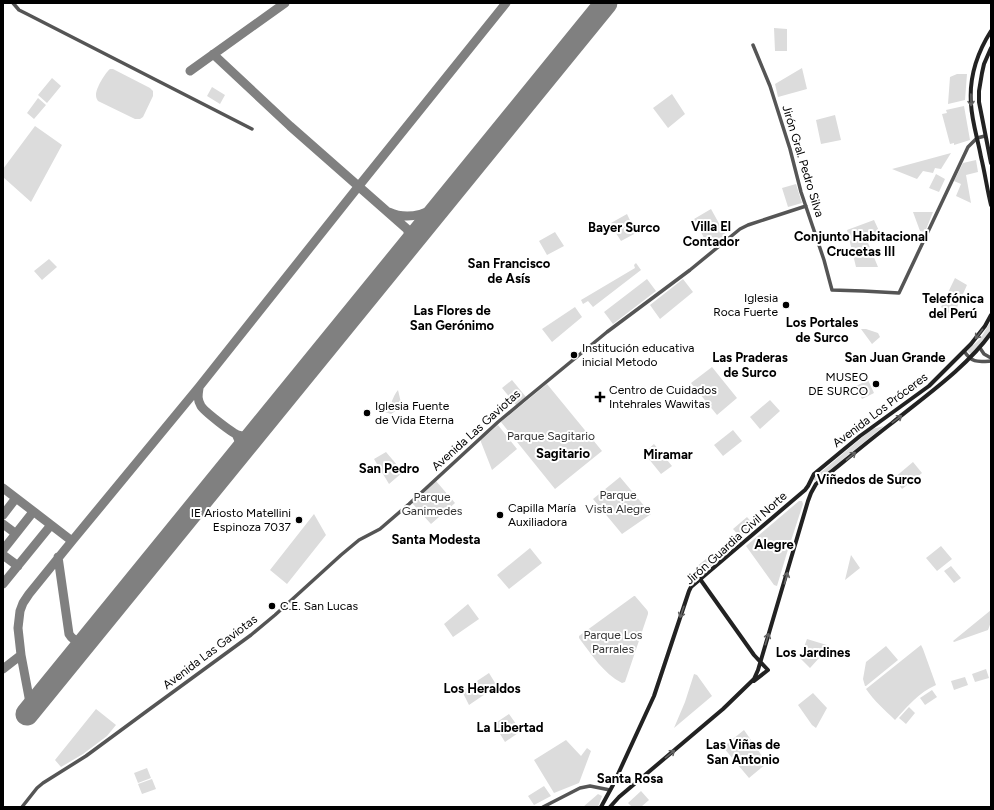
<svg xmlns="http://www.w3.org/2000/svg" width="994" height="810" font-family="Figtree,sans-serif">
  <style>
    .green { fill: #dcdcdc }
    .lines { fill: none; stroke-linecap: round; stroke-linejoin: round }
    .taxiway { stroke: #808080; stroke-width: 9 }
    .runway { stroke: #808080; stroke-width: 23 }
    .tertiary { stroke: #555; stroke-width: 3.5 }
    .secondary { stroke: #222; stroke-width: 4 }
    .oneway { stroke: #646464 }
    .poi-dot { fill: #000; stroke: #fff; stroke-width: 1.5 }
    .labels { text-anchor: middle; stroke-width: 4; stroke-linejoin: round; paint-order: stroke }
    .street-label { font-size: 12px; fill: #000; stroke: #fff }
    .poi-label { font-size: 12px; fill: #000; stroke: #fff; text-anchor: start }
    .park-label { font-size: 12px; fill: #333; stroke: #fff }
    .neighbourhood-label { font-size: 13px; font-weight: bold; fill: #000; stroke: #fff }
  </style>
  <rect width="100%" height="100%" fill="#fff"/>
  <!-- green -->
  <path class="green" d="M774,28l13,1v22h-12z
    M802,68l5,21 -29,8 -3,-13z
    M110,69h3l37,19 3,3v5l-10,21 -3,2h-5l-37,-18c-1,-2 -2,-3 -2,-6 0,-7 9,-22 14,-26z
    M957,74h10l-2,26 -17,4 2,-27z
    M52,78l9,8 -14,17 -9,-8z
    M212,87l13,8 -5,9 -13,-8z
    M672,94l13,20 -17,14 -15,-20z
    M38,98l8,7 -12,14 -7,-6z
    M964,106l6,34 -16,5v-2l-4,1 -8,-30 5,-1 -1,-3z
    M835,115l6,25 -20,4 -5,-24z
    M35,126l27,19 -31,57 -28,-25v-8z
    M951,153l-10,16 -6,-1 -2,5 -10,-2 -6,8 -25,-10z
    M976,160l2,12 -12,3 5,28 -15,-7 5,-12 -7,-3 9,-18z
    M936,174l9,5 -6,13 -10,-4z
    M796,184l6,19 -14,4 -6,-19z
    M711,209l15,27 -16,13 -16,-30z
    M913,212h20l-8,20 -5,-1z
    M627,214l9,19 -15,8 -7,-11 1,-1 -4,-6z
    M874,220l6,13 -14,5 12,29h-22l-9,-37z
    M555,232l9,14 -17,9 -8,-14z
    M49,259l8,8 -15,13 -8,-9z
    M636,263l5,7 -48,37 -5,-6 -5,3 -2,-4 54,-32 -1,-3z
    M955,278l12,7 -14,31 -12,-9z
    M647,279l9,12 -43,33 -9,-12z
    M683,279l10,13 -33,27 -10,-14z
    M575,307l7,10 -30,25 -10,-13z
    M991,321v8l-2,4 -18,21 -4,-3 13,-12z
    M861,329h5l12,4 2,4 -8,7z
    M712,367l25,31 -20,17 -26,-32z
    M512,380l14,17 -10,8 -14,-17z
    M868,380l6,13 -12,6 -6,-13z
    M547,384l55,67 -47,38 -54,-67z
    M398,390l4,17 -11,7 -6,-2c6,-4 7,-15 13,-22z
    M770,400l10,11 -20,18 -10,-12z
    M498,425l19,24 -25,21 -11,-28v-2z
    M884,426l-68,55 -2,-1v-2l58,-49z
    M733,430l9,11 -19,15 -9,-11z
    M654,444l18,22 -11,8 -17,-21z
    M386,452l17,20 -14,12 -15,-25z
    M913,462l9,11 -20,16 -8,-11z
    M620,477l31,37 -29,20 -29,-35z
    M436,481l19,22 -24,21 -19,-21z
    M799,501h3l1,3 -17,52 -9,30 -3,-1 -28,-39z
    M314,514l12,21 -39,49 -17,-14z
    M747,517l7,8 -14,12 -7,-8z
    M733,538l4,6 -14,13 -5,-7z
    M941,546l11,13 -15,12 -11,-13z
    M530,548l12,15 -33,26 -12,-14z
    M711,555l5,7 -15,12 -5,-7z
    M851,555l9,13 -15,12z
    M951,566l10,12 -7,5 -10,-12z
    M634,596h1l12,14 1,2v2l-23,68 -3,1c-19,-10 -30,-28 -43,-45v-2z
    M468,604l11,15 -26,18 -9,-13z
    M991,610v12l-3,8 -34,12 -1,-1z
    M807,639l23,7 -20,22 -10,-10z
    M921,645l2,4 13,36c-18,8 -27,20 -41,35 -10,-10 -21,-19 -29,-31z
    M886,646l12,14 -32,26h-1l-2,-7 3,-17z
    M986,669l3,9 -14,4 -3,-8z
    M489,673l8,13 -28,19 -7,-14z
    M694,674l3,1 15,21 -38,32 11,-26z
    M965,677l3,8 -14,5 -3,-9z
    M932,690l5,7 -12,8 -5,-7z
    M813,693l14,15 -11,20 -4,-3 -14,-20z
    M909,707l6,6 -9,11 -7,-6z
    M96,709l20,16 -9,11 -24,18 -22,13 -6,-7z
    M509,714l12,17 -16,11 -11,-18z
    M744,730l23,33 -18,15 -26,-31z
    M566,740l15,16 6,-8 4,3 -12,32 -25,10 -20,-33z
    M147,768l4,10 -13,5 -4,-10z
    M152,779l4,10 -14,5 -4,-10z
    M544,786l7,10 -17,9 -6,-9z
    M641,791l8,9 -8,7h-9l-4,-4z
    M598,794l4,2 -4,11h-15z"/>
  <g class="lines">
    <!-- taxiway -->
    <path class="taxiway" d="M595,17l4,-14
      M213,54l77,72 117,103 3,8 -1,7
      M190,71l95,-68
      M389,212c19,9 45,2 58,-15
      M407,229c5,4 9,3 14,0
      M199,388c-1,7 -2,11 2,18 3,5 31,27 37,29 5,2 10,2 15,0
      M236,434l4,9 -3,12
      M3,488l69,53
      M3,515l13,-17
      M3,524l12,9
      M3,550l30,-38
      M3,555l15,11
      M58,557l11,77c4,7 10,9 19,6
      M3,584l48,-59
      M3,669l18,-14
      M31,708l-10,-53 -3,-27 2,-17 3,-8 6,-9 43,-53 127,-154 159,-200 148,-184"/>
    <!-- runway -->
    <path class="runway" d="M27,714l579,-711"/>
    <!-- tertiary -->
    <path class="tertiary" d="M13,3l6,7 8,4 225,115
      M753,45l17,41 20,63 11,43 23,68 8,30 31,1 36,2 69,-146 9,-9 8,-2
      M980,348l4,6 7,4
      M964,351c8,12 13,11 27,10
      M22,807l15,-19 6,-5 43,-27 61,-45 104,-76 24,-20 66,-60 18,-15 21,-11 29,-25 89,-82 30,-25 79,-65 83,-62 50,-41 8,-4 58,-19
      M543,807l37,-19 10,-2 20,4"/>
    <!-- secondary -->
    <path class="secondary" d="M991,31c-14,22 -22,47 -20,73 1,18 7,36 10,53 4,16 6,32 10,48
      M991,48l-7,16 -2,9 -3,18v11l12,61
      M700,579l54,76 14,15 -14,11
      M601,807l12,-22 41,-89 35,-105 2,-4 114,-97 3,-4 6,-12 46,-38 69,-50 42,-42 14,-18 6,-11
      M610,807l9,-10 104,-88 31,-30 4,-9 50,-169 3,-8 5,-9c25,-20 50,-41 76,-61 33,-27 74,-55 99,-90"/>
  </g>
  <!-- one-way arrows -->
  <defs><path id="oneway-shaft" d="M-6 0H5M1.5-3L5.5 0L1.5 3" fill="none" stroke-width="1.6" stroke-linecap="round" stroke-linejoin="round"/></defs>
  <g class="oneway">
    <use href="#oneway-shaft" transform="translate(971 100) rotate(89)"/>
    <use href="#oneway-shaft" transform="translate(979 334) rotate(128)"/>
    <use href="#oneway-shaft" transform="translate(897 419) rotate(-37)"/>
    <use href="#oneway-shaft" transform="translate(851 456) rotate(-40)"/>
    <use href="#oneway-shaft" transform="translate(786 578) rotate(-75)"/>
    <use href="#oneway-shaft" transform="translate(682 612) rotate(109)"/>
    <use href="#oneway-shaft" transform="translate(767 639) rotate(-73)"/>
    <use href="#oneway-shaft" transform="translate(670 754) rotate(-39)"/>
  </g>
  <!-- markers -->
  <g class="poi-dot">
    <circle cx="786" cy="305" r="4"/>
    <circle cx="574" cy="355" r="4"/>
    <circle cx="876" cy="384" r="4"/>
    <path d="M598 391h4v4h4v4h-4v4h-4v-4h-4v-4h4z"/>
    <circle cx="367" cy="413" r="4"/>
    <circle cx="500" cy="515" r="4"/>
    <circle cx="299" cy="520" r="4"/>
    <circle cx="272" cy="606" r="4"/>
  </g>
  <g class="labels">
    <!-- street labels -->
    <g class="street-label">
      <text transform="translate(803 161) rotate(73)" y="4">Jirón Gral. Pedro Silva</text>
      <text transform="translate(880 410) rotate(-37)" y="4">Avenida Los Próceres</text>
      <text transform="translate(476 430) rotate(-42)" y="4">Avenida Las Gaviotas</text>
      <text transform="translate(736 538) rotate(-42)" y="4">Jirón Guardia Civil Norte</text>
      <text transform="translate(210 652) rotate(-37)" y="4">Avenida Las Gaviotas</text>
    </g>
    <!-- poi labels -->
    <g class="poi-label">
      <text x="778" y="302" text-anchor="end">Iglesia<tspan x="778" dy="14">Roca Fuerte</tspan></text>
      <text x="582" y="352">Institución educativa<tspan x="582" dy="14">inicial Metodo</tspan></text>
      <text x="868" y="381" text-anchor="end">MUSEO<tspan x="868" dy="14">DE SURCO</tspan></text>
      <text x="609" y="394">Centro de Cuidados<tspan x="609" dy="14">Intehrales Wawitas</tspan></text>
      <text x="375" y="410">Iglesia Fuente<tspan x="375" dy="14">de Vida Eterna</tspan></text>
      <text x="508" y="512">Capilla María<tspan x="508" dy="14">Auxiliadora</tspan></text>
      <text x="291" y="517" text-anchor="end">IE Ariosto Matellini<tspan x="291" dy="14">Espinoza 7037</tspan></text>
      <text x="280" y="610">C.E. San Lucas</text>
    </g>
    <!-- park labels -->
    <g class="park-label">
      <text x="551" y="440">Parque Sagitario</text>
      <text x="618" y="499">Parque<tspan x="618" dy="14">Vista Alegre</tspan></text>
      <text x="432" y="501">Parque<tspan x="432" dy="14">Ganimedes</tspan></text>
      <text x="613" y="639">Parque Los<tspan x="613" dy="14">Parrales</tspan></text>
    </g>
    <!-- neighbourhood labels -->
    <g class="neighbourhood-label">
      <text x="711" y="231">Villa El<tspan x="711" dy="15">Contador</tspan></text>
      <text x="624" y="232">Bayer Surco</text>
      <text x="861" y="241">Conjunto Habitacional<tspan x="861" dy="15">Crucetas III</tspan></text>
      <text x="509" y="268">San Francisco<tspan x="509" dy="15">de Asís</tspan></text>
      <text x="953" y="303">Telefónica<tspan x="953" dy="15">del Perú</tspan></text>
      <text x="452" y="315">Las Flores de<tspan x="452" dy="15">San Gerónimo</tspan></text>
      <text x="822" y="327">Los Portales<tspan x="822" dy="15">de Surco</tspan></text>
      <text x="750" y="362">Las Praderas<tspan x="750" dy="15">de Surco</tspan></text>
      <text x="895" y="362">San Juan Grande</text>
      <text x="563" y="458">Sagitario</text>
      <text x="668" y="459">Miramar</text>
      <text x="389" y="473">San Pedro</text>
      <text x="869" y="484">Viñedos de Surco</text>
      <text x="436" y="544">Santa Modesta</text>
      <text x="774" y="549">Alegre</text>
      <text x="813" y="657">Los Jardines</text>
      <text x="482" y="693">Los Heraldos</text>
      <text x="510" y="732">La Libertad</text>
      <text x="743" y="749">Las Viñas de<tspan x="743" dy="15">San Antonio</tspan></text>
      <text x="630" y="783">Santa Rosa</text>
    </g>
  </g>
  <!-- border -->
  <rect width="994" height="810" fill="none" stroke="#000000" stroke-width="8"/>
</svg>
